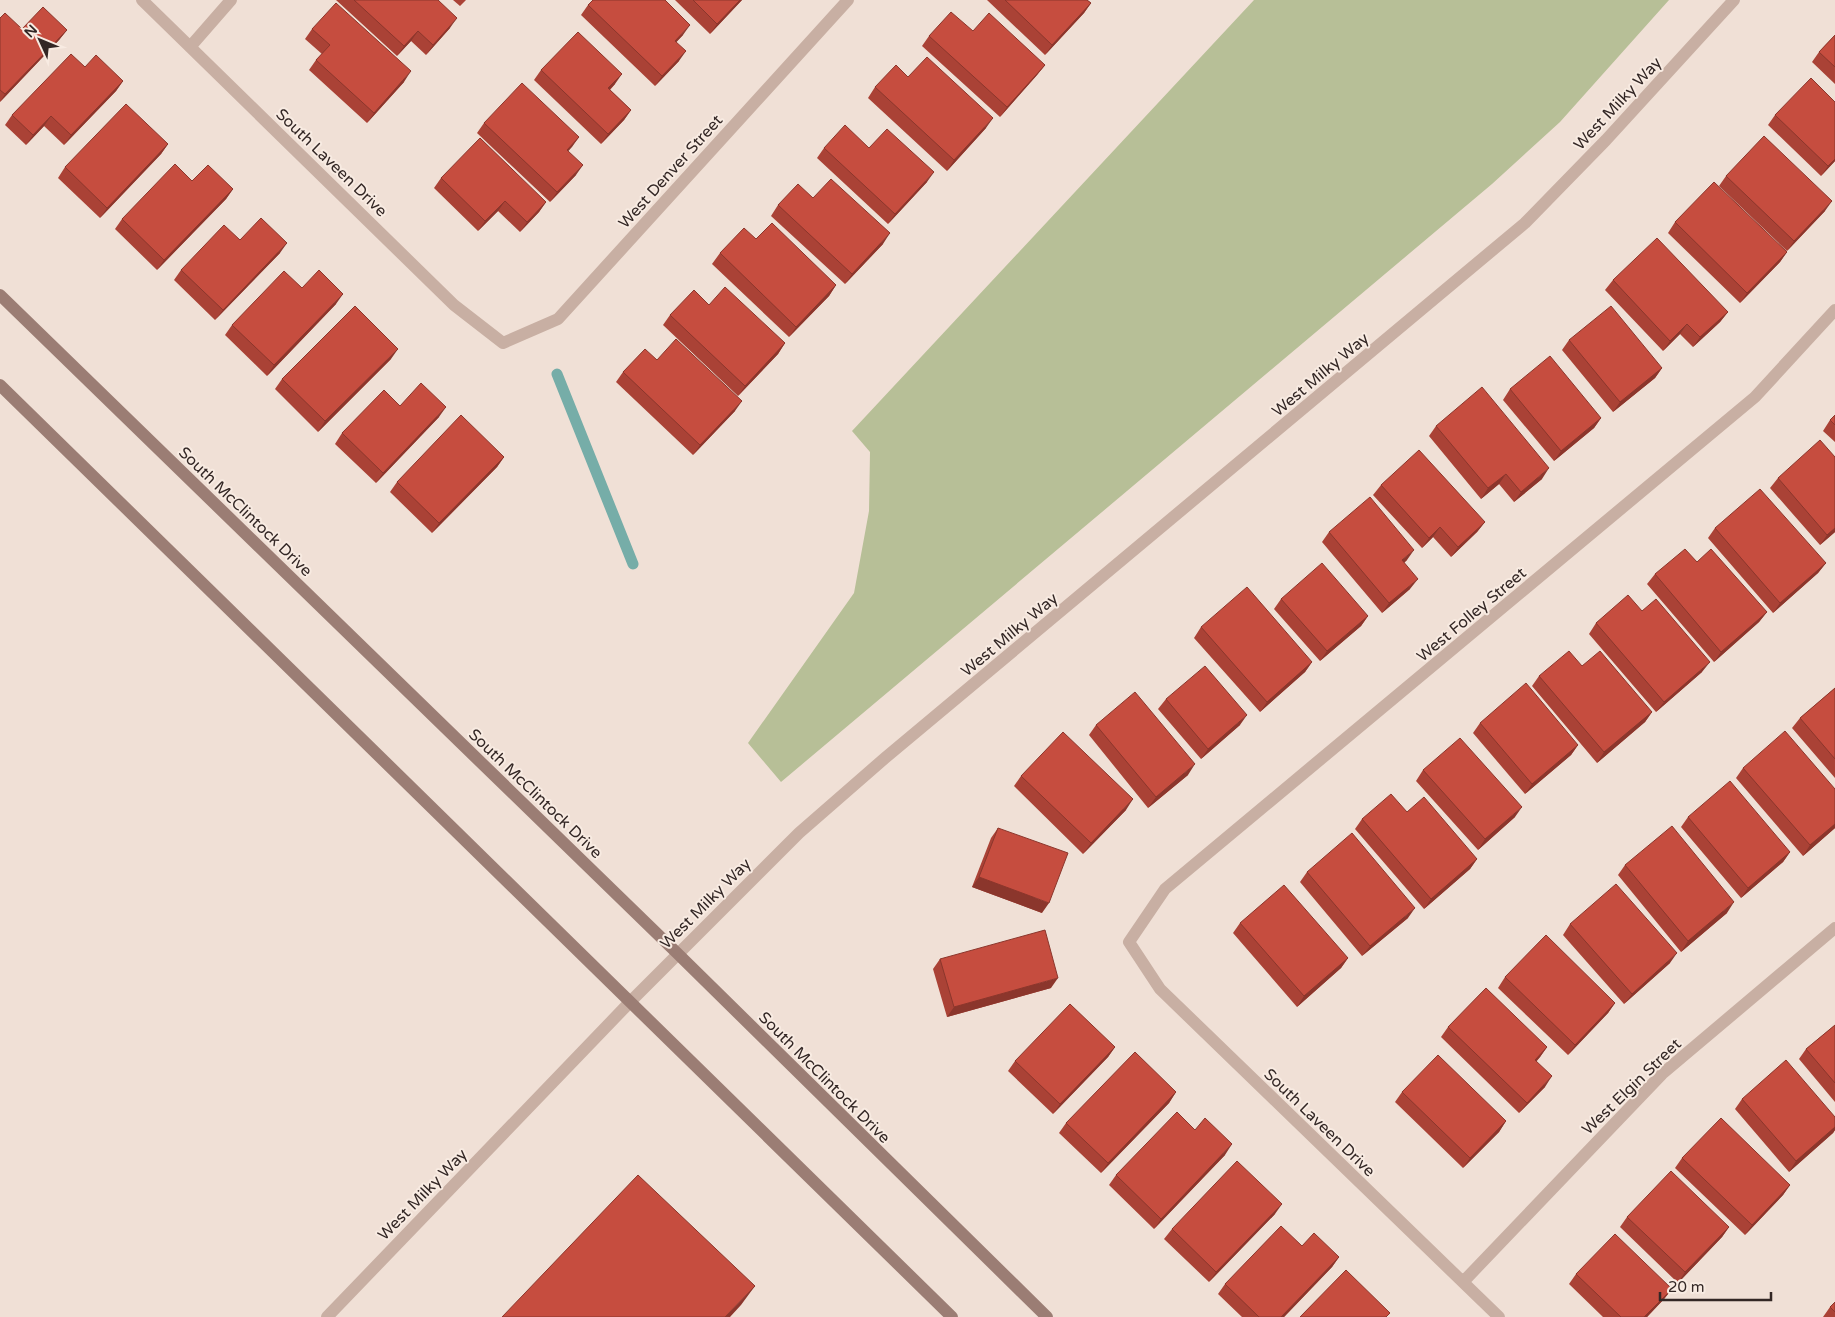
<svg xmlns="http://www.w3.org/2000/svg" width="1835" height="1317" font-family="'Varela Round',sans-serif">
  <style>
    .green { fill: #b7bf97 }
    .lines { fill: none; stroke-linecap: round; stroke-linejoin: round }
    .stream { stroke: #76ada8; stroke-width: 11 }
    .minor { stroke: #c8afa3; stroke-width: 12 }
    .tertiary { stroke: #c8afa3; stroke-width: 12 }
    .secondary { stroke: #9b7d74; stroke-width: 12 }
    .wall { fill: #aa4236 }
    .shaded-wall { fill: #8b362c }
    .building { fill: #c64d3f; stroke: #8b362c }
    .labels { text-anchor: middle; stroke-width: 4; stroke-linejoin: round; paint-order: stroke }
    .street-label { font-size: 16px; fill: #332725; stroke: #f8ebe2 }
  </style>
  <rect width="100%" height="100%" fill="#f0e0d6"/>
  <!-- green -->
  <path class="green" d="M1254,0h415l-109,122 -68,62 -711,598 -33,-39 106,-150 15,-82 1,-59 -18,-21z"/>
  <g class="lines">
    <!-- stream -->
    <path class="stream" d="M557,374l76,190"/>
    <!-- minor -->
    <path class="minor" d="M142,0l312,305 49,38 55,-24 290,-319
      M190,47l41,-47
      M1463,1282l199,-208 173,-146
      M327,1317l303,-315
      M1499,1317l-339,-328 -31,-47 36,-53 590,-492 80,-87"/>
    <!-- tertiary -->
    <path class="tertiary" d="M630,1002l169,-169 86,-75 640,-535 81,-83 128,-140"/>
    <!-- secondary -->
    <path class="secondary" d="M0,295l677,658 370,364
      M0,385l952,932"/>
  </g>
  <!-- wall -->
  <path class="wall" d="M336,0h102l12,28 -24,27 -15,-14 -14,15z
    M453,0h13l-6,6z
    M675,0h67l-32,34z
    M987,0h100l4,3 -7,10 -39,42z
    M588,5l95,30 -7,7 3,19 -24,25 -74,-71z
    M0,18l22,11 45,1 -8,10 -59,62z
    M312,29l92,53 -37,41 -58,-53 7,-10 6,-6 -17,-15z
    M973,31l72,34 -8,10 -37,42 -78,-71 7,-10z
    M1835,35v49l-23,-22 7,-10z
    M85,67l38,14 -7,10 -52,54 -20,-19 -18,19 -21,-20 7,-10z
    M541,70l74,14 -5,6 21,20 -7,10 -23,24 -67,-64z
    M908,77l78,51 -39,43 -79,-73 7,-11z
    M1775,115l60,46 -14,15 -53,-51z
    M484,123l95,14 -11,14 8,24 -26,27 -73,-69z
    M168,144l-7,10 -61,64 -42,-40 7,-11z
    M824,148h45l58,34 -39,42 -71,-66z
    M1726,176l99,35 -38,40 -68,-65z
    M441,178l105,24 -7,10 -19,20 -22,-21 -20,20 -44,-43z
    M192,181l41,8 -7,10 -69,71 -42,-41 7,-10z
    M778,205l105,39 -38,40 -74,-68z
    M1675,222l112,30 -7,10 -40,41 -72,-70z
    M756,239l80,46 -7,11 -40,41 -77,-73 8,-11z
    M240,240l40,13 -65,67 -41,-40 7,-10z
    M1613,280l115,32 -8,10 -27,25 -13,-13 -17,17 -58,-61z
    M302,288l34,16 -69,72 -42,-41 7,-10z
    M709,305l76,38 -7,11 -40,42 -75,-71 7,-10z
    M1569,340l93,28 -7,10 -42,34 -51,-62z
    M391,359l-73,73 -43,-43 7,-10z
    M657,360l78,51 -42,44 -77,-73 7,-10z
    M1510,389l91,29 -7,10 -40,33 -51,-61z
    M400,406l39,11 -63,66 -41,-39 7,-11z
    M1835,415v27l-12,-11 7,-11z
    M1436,426l106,53 -28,23 -15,-18 -18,15 -52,-63z
    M504,457l-7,10 -65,66 -42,-41 7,-10z
    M1778,478l57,54 -15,13 -50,-57z
    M1381,485l104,37 -8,10 -26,25 -18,-20 -11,11 -49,-53z
    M1715,528l111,35 -8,10 -45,40 -65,-75z
    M1329,532l78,28 -3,3 6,26 -28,24 -60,-71z
    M1697,562l70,50 -8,10 -45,40 -67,-78 8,-10z
    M1281,599l87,17 -7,10 -41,35 -46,-52z
    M1596,623l106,49 -46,40 -67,-78z
    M1201,627l111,35 -7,10 -45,40 -66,-74z
    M1582,666l70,46 -7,10 -48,41 -65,-77 7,-10z
    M1835,688v90l-43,-50 8,-10z
    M1166,699l74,26 -39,34 -43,-50z
    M1480,723l98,22 -7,10 -46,39 -52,-61z
    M1096,725l92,50 -40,33 -59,-73z
    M1743,768l92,21v39l-32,28 -67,-78z
    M1423,770l92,47 -37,33 -62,-69z
    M1021,776l105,34 -43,44 -69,-68z
    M1407,812l70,47 -7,10 -46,40 -69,-80 7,-10z
    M1688,817l102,35 -7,10 -42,36 -60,-71z
    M998,828l44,85 -70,-26 19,-49z
    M1625,865l102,48 -46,39 -63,-77z
    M1307,872l101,46 -46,38 -62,-74z
    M1240,923l108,35 -7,10 -44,39 -64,-74z
    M1570,924l100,39 -46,41 -61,-69z
    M940,959l111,29 -104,29 -14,-48z
    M1505,977l110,26 -7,10 -40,42 -70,-67z
    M1835,1025v77l-36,-43 7,-10z
    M1448,1027l99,20 -7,10 -4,5 9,25 -26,26 -78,-76z
    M1115,1047l-7,10 -55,57 -45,-43 7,-10z
    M1176,1092l-7,11 -68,70 -42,-40 7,-10z
    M1402,1092l104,29 -7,11 -36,36 -68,-66z
    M1742,1099l93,18v13l-2,3 -44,39 -54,-63z
    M1195,1130l30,25 -71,74 -45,-44 7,-10z
    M1682,1158l108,27 -7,10 -38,40 -70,-67z
    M1275,1214l-66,68 -45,-43 8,-10z
    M1627,1217l102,10 -7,10 -44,46 -58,-56z
    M1302,1246l37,11 -7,10 -48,50h-42l-24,-23 7,-10z
    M1576,1274l96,15 -8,10 -17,18h-44l-34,-33z
    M1835,1302v15h-12l7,-10z"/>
  <!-- shaded-wall -->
  <path class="shaded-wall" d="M740,0h2l-32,34 7,-10z
    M1091,3l-7,10 -39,42 7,-10z
    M457,18l-7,10 -24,27 7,-10z
    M690,25l-7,10 -15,16 7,-10z
    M67,30l-8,10 -59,62 5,-8z
    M418,31l-7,10 -14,15 7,-10z
    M686,51l-7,10 -24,25 7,-10z
    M1045,65l-8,10 -37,42 7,-10z
    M411,71l-7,11 -37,41 7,-10z
    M622,74l-7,10 -14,14 7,-10z
    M123,81l-7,10 -52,54 7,-10z
    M631,110l-7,10 -23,24 7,-10z
    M51,116l-7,10 -18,19 7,-10z
    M993,118l-7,10 -39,43 7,-11z
    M579,137l-7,10 -12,13 7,-10z
    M168,144l-7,10 -61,64 7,-10z
    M1835,159v2l-14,15 7,-10z
    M583,165l-7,10 -26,27 7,-10z
    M934,172l-7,10 -39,42 7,-10z
    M233,189l-7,10 -69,71 7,-10z
    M505,201l-7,10 -20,20 7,-10z
    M1832,201l-7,10 -38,40 7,-10z
    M546,202l-7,10 -19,20 7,-10z
    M890,233l-7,11 -38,40 7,-10z
    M287,243l-7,10 -65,67 8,-10z
    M1787,252l-7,10 -40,41 7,-10z
    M836,285l-7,11 -40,41 7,-10z
    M343,294l-7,10 -69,72 7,-11z
    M1728,312l-8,10 -27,25 7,-10z
    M1687,324l-7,10 -17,17 7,-10z
    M785,343l-7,11 -40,42 7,-10z
    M398,349l-7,10 -73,73 7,-11z
    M1662,368l-7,10 -42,34 7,-10z
    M742,401l-7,10 -42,44 7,-10z
    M446,407l-7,10 -63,66 7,-10z
    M1601,418l-7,10 -40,33 7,-10z
    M504,457l-7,10 -65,66 7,-10z
    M1549,468l-7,11 -28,23 7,-10z
    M1506,474l-7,10 -18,15 7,-11z
    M1485,522l-8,10 -26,25 7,-10z
    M1440,527l-7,10 -11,11 7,-10z
    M1835,528v4l-15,13 7,-10z
    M1414,550l-7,10 -12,10 7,-10z
    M1826,563l-8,10 -45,40 7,-10z
    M1418,579l-8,10 -28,24 7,-10z
    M1767,612l-8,10 -45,40 7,-10z
    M1368,616l-7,10 -41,35 7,-10z
    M1312,662l-7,10 -45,40 7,-10z
    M1710,662l-8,10 -46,40 8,-10z
    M1652,712l-7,10 -48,41 7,-11z
    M1247,715l-7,10 -39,34 7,-10z
    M1578,745l-7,10 -46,39 7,-10z
    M1195,764l-7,11 -40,33 8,-11z
    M1133,799l-7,11 -43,44 8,-11z
    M1522,807l-7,10 -37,33 7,-11z
    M1835,824v4l-32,28 7,-11z
    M1790,852l-7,10 -42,36 7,-10z
    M1477,859l-7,10 -46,40 7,-10z
    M979,877l70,26 -7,10 -70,-26z
    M1734,902l-7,11 -46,39 7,-11z
    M1415,908l-7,10 -46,38 8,-10z
    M1677,953l-7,10 -46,41 8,-10z
    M1348,958l-7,10 -44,39 7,-11z
    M1058,978l-7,10 -104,29 7,-10z
    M1615,1003l-7,10 -40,42 7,-10z
    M1115,1047l-7,10 -55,57 7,-10z
    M1547,1047l-7,10 -12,13 7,-10z
    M1552,1076l-7,11 -26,26 8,-10z
    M1176,1092l-7,11 -68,70 7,-10z
    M1506,1121l-7,11 -36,36 7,-10z
    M1835,1127v3l-2,3 -44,39 7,-11z
    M1232,1144l-7,11 -71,74 7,-10z
    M1790,1185l-7,10 -38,40 7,-10z
    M1282,1204l-7,10 -66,68 7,-10z
    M1729,1227l-7,10 -44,46 7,-11z
    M1339,1257l-7,10 -48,50h-3z
    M755,1286l-14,19 -11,12h-5z
    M1672,1289l-8,10 -17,18h-3z"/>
  <!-- building -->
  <path class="building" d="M354,0h84l19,18 -24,27 -15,-14 -14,15z
    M593,0h72l25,25 -15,16 11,10 -24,25 -74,-71z
    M693,0h47l-23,24z
    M1005,0h82l4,3 -39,42z
    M336,3l75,68 -37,42 -58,-53 14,-15 -18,-16z
    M43,7l24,23 -62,64 -5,-4v-72l5,-5 17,16z
    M951,12l22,19 16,-18 56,52 -38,42 -78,-71z
    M578,32l44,42 -14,14 23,22 -23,24 -67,-64z
    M1835,35v32l-16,-15z
    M71,54l14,13 11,-12 27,26 -52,54 -20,-19 -18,19 -21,-20z
    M927,57l66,61 -39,42 -79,-73 21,-22 12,12z
    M1811,78l24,24v57l-7,7 -53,-51z
    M522,83l57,54 -12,13 16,15 -26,27 -73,-69z
    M126,104l42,40 -61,64 -42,-41z
    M845,125l24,23 18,-19 47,43 -39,42 -71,-66z
    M1764,136l68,65 -38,40 -68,-65z
    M480,138l66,64 -19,20 -22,-21 -20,20 -44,-43z
    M175,164l17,17 16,-16 25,24 -69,71 -42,-41z
    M831,179l59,54 -38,41 -74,-69 20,-21 15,14z
    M1714,182l73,70 -40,41 -72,-71z
    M261,218l26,25 -64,67 -42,-40 43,-45 16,15z
    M772,223l64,62 -40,42 -76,-74 24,-25 12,11z
    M1657,238l71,74 -28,25 -13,-13 -17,17 -57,-61z
    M319,270l24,24 -69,71 -42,-40 52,-54 18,17z
    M725,287l60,56 -40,43 -75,-71 24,-25 15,15z
    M355,306l43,43 -73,72 -43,-42z
    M1611,306l51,62 -42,34 -51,-62z
    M676,339l66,62 -42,44 -77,-73 22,-23 12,11z
    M1550,356l51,62 -40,33 -51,-62z
    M421,383l25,24 -63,66 -41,-40 42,-43 16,16z
    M1482,387l67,81 -28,24 -15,-18 -18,14 -52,-62z
    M461,415l43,42 -65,66 -42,-41z
    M1835,415v10l-5,-5z
    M1820,440l15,17v71l-8,7 -49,-57z
    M1419,450l66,72 -27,25 -18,-20 -11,11 -48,-53z
    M1760,489l66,74 -46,40 -65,-75z
    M1370,497l44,53 -12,10 16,19 -29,24 -60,-71z
    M1685,549l12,13 14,-13 56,63 -46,40 -66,-78z
    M1322,563l46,53 -41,35 -46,-52z
    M1247,587l65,75 -45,40 -66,-75z
    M1628,595l14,16 14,-12 54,63 -46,40 -68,-79z
    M1569,651l13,15 18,-15 52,61 -48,40 -65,-76z
    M1205,666l42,49 -39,34 -42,-50z
    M1526,683l52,62 -46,39 -52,-61z
    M1835,688v71l-35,-41z
    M1135,692l60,72 -39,33 -60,-72z
    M1785,731l50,58v35l-25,21 -67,-77z
    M1063,732l70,67 -42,44 -70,-67z
    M1460,738l62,69 -37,32 -62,-69z
    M1730,781l60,71 -42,36 -60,-71z
    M1391,794l16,18 17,-15 53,62 -46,40 -69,-80z
    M1672,826l62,76 -46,39 -63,-76z
    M998,828l70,25 -19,50 -70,-26z
    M1352,833l63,75 -45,38 -63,-74z
    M1616,884l61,69 -45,41 -62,-70z
    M1284,885l64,73 -44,38 -64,-73z
    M1045,930l13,48 -104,29 -14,-48z
    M1546,935l69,68 -40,42 -70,-68z
    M1486,988l61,59 -12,13 17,16 -25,27 -79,-76z
    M1070,1004l45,43 -55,57 -45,-43z
    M1835,1025v58l-29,-34z
    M1135,1052l41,40 -68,71 -42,-40z
    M1438,1055l68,66 -36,37 -68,-66z
    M1786,1060l49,57v10l-39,34 -54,-62z
    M1177,1112l18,18 10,-12 27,26 -71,75 -45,-44z
    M1721,1118l69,67 -38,40 -70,-67z
    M1237,1161l45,43 -66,68 -44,-43z
    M1671,1171l58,56 -44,45 -58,-55z
    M638,1175l117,111 -30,31h-223z
    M1281,1226l21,20 12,-13 25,24 -58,60h-22l-34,-33z
    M1615,1234l57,55 -28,28h-23l-45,-43z
    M1346,1270l44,43 -4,4h-86z
    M1835,1302v10l-5,-5z"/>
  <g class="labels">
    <!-- street labels -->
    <g class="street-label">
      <text transform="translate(1617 103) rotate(-47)" y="6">West Milky Way</text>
      <text transform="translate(332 162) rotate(44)" y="6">South Laveen Drive</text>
      <text transform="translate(670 171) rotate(-48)" y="6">West Denver Street</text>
      <text transform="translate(1320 374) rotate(-40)" y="6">West Milky Way</text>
      <text transform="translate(246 511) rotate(44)" y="6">South McClintock Drive</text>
      <text transform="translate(1471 614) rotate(-40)" y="6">West Folley Street</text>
      <text transform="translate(1009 634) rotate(-40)" y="6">West Milky Way</text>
      <text transform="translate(536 793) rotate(44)" y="6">South McClintock Drive</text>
      <text transform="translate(705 903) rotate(-45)" y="6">West Milky Way</text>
      <text transform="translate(825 1077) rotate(45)" y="6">South McClintock Drive</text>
      <text transform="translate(1631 1086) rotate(-44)" y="6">West Elgin Street</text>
      <text transform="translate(1320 1122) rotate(44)" y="6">South Laveen Drive</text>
      <text transform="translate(422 1194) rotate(-46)" y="6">West Milky Way</text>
    </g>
  </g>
  <!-- north arrow -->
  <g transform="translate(40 40) rotate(314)" stroke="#f8ebe2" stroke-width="4" paint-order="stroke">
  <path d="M0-4L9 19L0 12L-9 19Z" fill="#332725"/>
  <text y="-8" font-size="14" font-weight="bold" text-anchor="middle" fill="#332725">N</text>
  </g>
  <!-- scale -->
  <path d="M1660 1292v8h111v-8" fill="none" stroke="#332725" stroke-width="2.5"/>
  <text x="1668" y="1292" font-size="15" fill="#332725" stroke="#f8ebe2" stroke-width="4" paint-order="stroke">20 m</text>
</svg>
